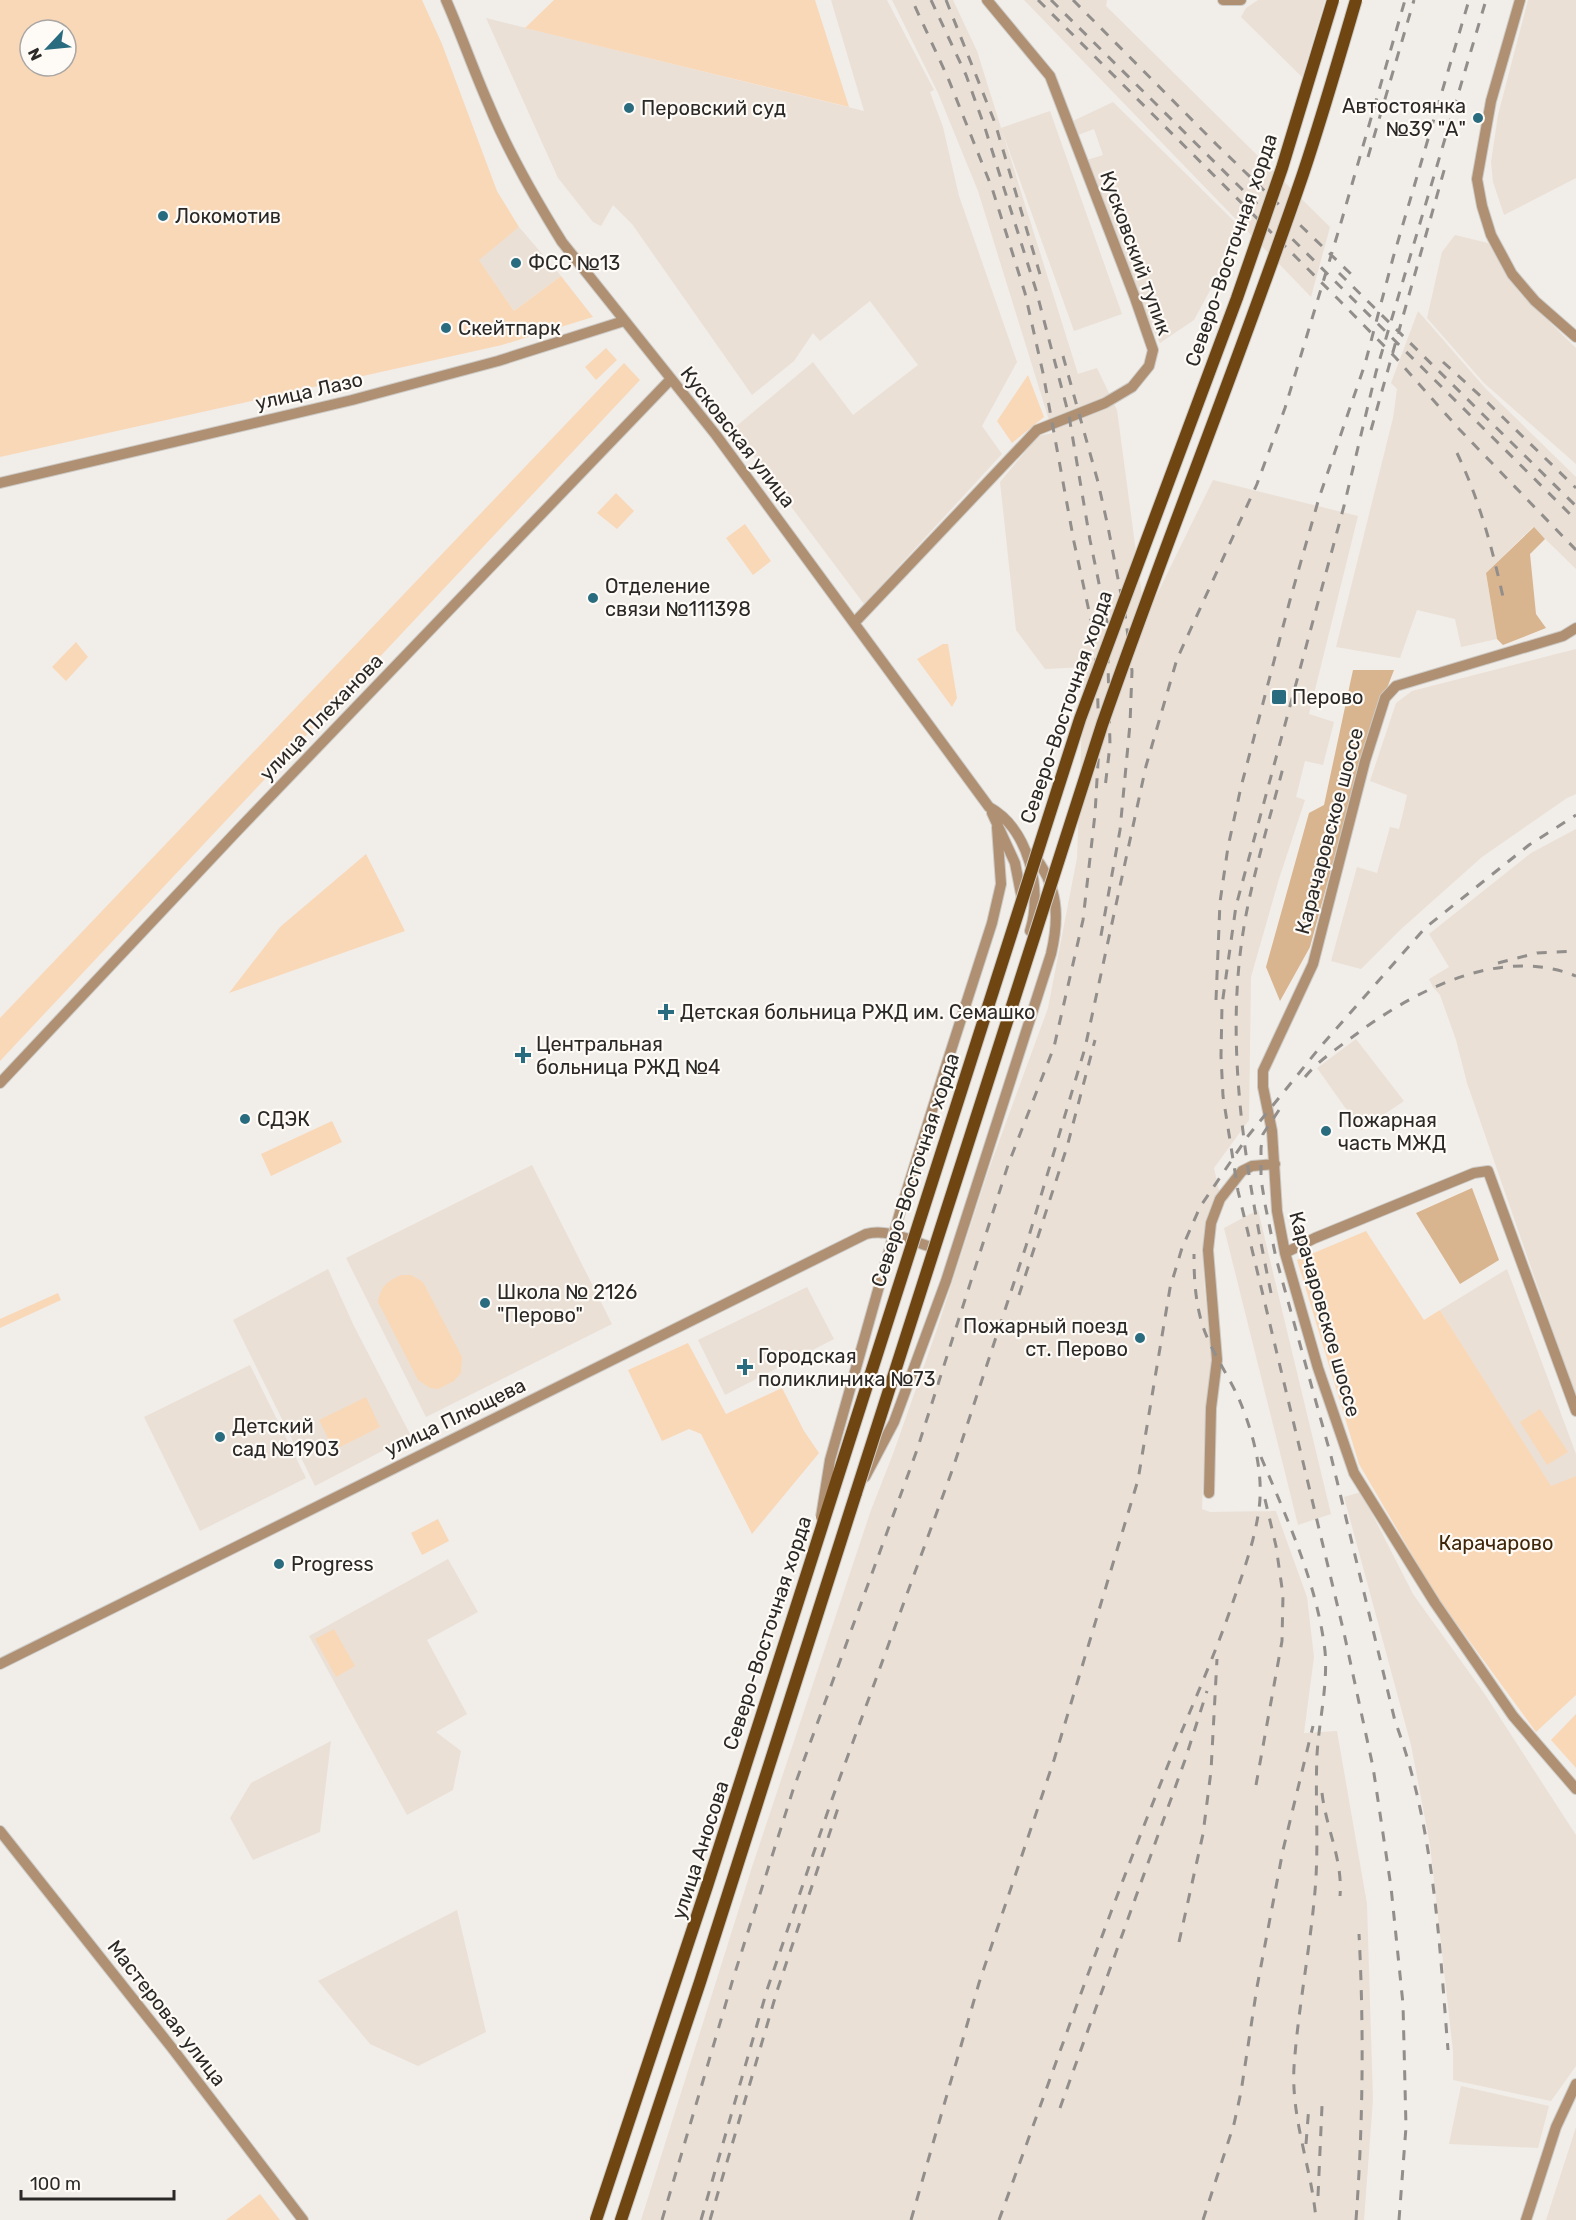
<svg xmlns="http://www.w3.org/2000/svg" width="1576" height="2220" font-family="Rubik,sans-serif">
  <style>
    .built { fill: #eae0d6 }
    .green { fill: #f9d8b8; fill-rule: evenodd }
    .forest { fill: #d8b48f }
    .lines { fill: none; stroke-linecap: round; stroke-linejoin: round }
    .minor-casing { stroke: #cdcac6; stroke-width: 12 }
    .major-casing { stroke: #cdcac6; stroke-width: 14 }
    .minor { stroke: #af9072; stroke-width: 10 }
    .major { stroke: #6f4612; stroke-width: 12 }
    .rail { stroke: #918e8b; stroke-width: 3; stroke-dasharray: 10 10; stroke-linecap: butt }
    .minor-bridge-casing { stroke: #cdcac6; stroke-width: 12; stroke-linecap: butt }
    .major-bridge-casing { stroke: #cdcac6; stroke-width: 14; stroke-linecap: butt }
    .minor-bridge { stroke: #af9072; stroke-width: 10 }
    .major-bridge { stroke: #6f4612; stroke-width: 12 }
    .poi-dot { fill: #2a6c7f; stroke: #fefaf6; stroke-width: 2 }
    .labels { text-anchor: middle; stroke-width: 4.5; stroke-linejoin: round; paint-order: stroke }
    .poi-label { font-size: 20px; fill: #2a2927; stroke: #fefaf6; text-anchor: start }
    .street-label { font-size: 20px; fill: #2a2927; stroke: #fefaf6 }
    .park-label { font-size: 20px; fill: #402608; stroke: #fefaf6 }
  </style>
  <rect width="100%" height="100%" fill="#f1ede9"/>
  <!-- built -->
  <path class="built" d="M831,0h56l47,90 -4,2 13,35 16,69 58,166 -35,64 20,28 -138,150 -131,-175 80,-67 40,53 65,-50 -48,-64 -50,40 -7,-8 -19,28 -42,34 -120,-171 -19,-19 -12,21 -8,-4 -35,-44 -72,-160 378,93z
    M892,0h61l24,51 101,323 19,-6 20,42 28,209 68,-139 145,36 -49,198 25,8 -11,43 -18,-4 -9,36 9,3 -26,79 -28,98 -2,143 -35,48 6,27 -11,23 -6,29 1,36 8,76 -6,53 -4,97 8,3 66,-1 31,86 7,60 -10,76 33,-2 30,173 6,195 -9,121h-723l112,-356 118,-354 22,-56 43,-122 53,-163 59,-161 29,-150 7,-191 -39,2 -29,-39 -16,-148 38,-46 15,-3 -75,-242 -40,-98z
    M1024,0h83l-1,6 224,221 -19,70z
    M1258,0h67l-23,77 -61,-60 5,-9z
    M1528,0h48v178l-72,37 -11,-33 -2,-20 7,-47z
    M1113,102l130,128 -49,90 -34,23 -17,-33 -56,-150 16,-5 -9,-26 -16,6 -5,-14z
    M1050,111l72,203 -48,17 -73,-203z
    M519,227l42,49 -47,35 -36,-52z
    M1455,235l33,8 31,49 57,56v116l-92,-81 -57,-65 15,-66z
    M1418,311l68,78 90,88v92l-43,-42 -47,46 11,66 -36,8 -6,-28 -38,-9 -17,48 -64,-11 57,-229 4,-29 -6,-6z
    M1576,649v145l-9,4 -85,59 -82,73 -39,39 -30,-8 26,-94 20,6 13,-46 9,2 5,-20 3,-14 -37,-14 26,-78 16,-12z
    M1576,829v568l-109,-314 -11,-43 -16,-45 -7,-8 -4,-8 20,-12 -20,-33 102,-81z
    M1356,1039l48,62 -43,29 -44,-62z
    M532,1165l80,159 -186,93 -80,-159z
    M1258,1210l73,304 -33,11 -74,-297z
    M328,1269l26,57 57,110 -96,50 -82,-166z
    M1507,1269l69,185v22l-25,11 -111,-177z
    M807,1287l27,52 -109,56 -27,-55z
    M250,1365l56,113 -106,53 -56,-114z
    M1361,1492l52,102 71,99 92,142v231l-25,35 -98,-21v-29l-23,-206 -19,-100 -67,-248z
    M448,1559l30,53 -51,28 40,74 -31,18 25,19 -8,39 -46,25 -98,-179z
    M331,1741l-11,91 -67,28 -23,-42 21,-35z
    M457,1910l29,122 -68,34 -48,-22 -52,-63z
    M1461,2086l88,20 -11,42 -89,-4z
    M1576,2127v93h-30z"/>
  <!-- green -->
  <path class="green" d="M0,0h422l20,44 55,147 22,36 -40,33 35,51 47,-35 32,41 -91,28 -502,112zM30,30h36v36h-36z
    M554,0h261l34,107 -324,-79z
    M606,348l11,12 -21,20 -11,-13z
    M624,363l16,17 -640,681v-43z
    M1028,375l16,42 -32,26 -15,-22z
    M616,493l18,18 -17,18 -20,-16z
    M745,524l26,37 -18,14 -27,-37z
    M76,642l12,15 -22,24 -14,-14z
    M943,644h5l9,54 -5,9 -35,-48z
    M366,854l39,77 -176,62 51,-66z
    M332,1121l10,21 -71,34 -10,-22z
    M1366,1231l58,89 16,-10 111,176 25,-10v219l-40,37 -101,-138 -76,-130 -62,-204z
    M401,1275h10l12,7 39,75 -1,16 -7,8 -16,8 -8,-1 -12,-8 -40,-78c3,-16 8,-20 23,-27z
    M58,1293l3,7 -61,28v-9z
    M688,1343l38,71 56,-26 22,43 15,22 -67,81 -51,-100 -12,-5 -27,12 -34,-71z
    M366,1397l14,30 -46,23 -15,-30z
    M1540,1409l28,43 -21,13 -27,-43z
    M438,1519l11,22 -27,14 -11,-22z
    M334,1629l21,37 -19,11 -21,-38z
    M1576,1714v54l-25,-28z
    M260,2194l20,26h-54z"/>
  <!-- forest -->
  <path class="forest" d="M1534,527l11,12 -15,15 6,60 10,14 -43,17 -6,-6 -11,-66z
    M1353,670h41l-30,78 -54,199 -30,54 -14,-34 43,-154 15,-8z
    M1472,1188l27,72 -39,24 -44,-71z"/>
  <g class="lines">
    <defs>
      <path id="minor" d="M446,0c15,34 27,69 42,103 20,49 46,94 74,139l154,193 273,372c40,22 54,83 41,124
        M1223,0h18
        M1520,0l-29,101 -14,78 5,27 9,29 21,39 23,27 41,36
        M0,483l352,-83 146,-39 126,-40
        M855,622l182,-192 68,-27 27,-16 17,-21 4,-16 -18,-52 -85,-222 -63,-76
        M1576,628l-13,8 -167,50 -11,12 -20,63 -52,203 -50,107v16l9,44 5,80 8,42 33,115 36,105 81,130 78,113 63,73
        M992,813l23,50 7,36
        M945,1069l47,-146 9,-39 -4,-57
        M0,1083l238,-253 433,-451
        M1285,1253l30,-15 159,-65 14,-2 88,240
        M865,1477l29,-55 52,-141 105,-327c9,-38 7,-68 -18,-100
        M1209,1493l2,-85 6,-48 -9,-110 3,-27 9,-24 22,-28 10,-5 23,-2
        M0,1664l866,-430c21,-6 45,7 65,13
        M0,1831l172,217 131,172
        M1526,2220l30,-93 20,-43"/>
      <path id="major" d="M621,2220l79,-238 156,-489"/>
    </defs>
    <!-- minor casing -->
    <use href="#minor" class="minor-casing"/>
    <!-- major casing -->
    <use href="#major" class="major-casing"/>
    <!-- minor -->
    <use href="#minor" class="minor"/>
    <!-- major -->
    <use href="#major" class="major"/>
    <!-- rail -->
    <path class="rail" d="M931,0l35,75 19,53 51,162 33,126 21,124 17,82 3,123 -5,43
      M946,0l49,123 47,158
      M1038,0l302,301 55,56 64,72 117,121
      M1051,0l525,520
      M1073,0l144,145 135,130
      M1368,157l46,-157
      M1339,273l237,233
      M1063,356l35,126 10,45 18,93 6,51 -2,53 -10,106 -20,111
      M1443,362l43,39 90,87
      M1371,430l74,-263
      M1457,453c22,46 35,94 46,144
      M1498,963l39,-10 39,-2
      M1216,1000l4,-98 8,-55 13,-60 49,-187 29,-102 46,-134 28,-106 76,-258
      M1305,1077c12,-15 30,-27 46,-39 61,-46 147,-93 225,-62
      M1279,1110l-16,24 -2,14v31l4,25 11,54 55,198 64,265c39,105 44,218 53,329
      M1271,1293c-26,-127 -50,-259 -23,-388 10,-48 24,-95 36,-141
      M1019,1295l48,-148 28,-107
      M1261,1457c26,62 56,126 64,194 3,35 -6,69 -8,104 -2,45 2,91 -2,136 -5,59 -17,118 -21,176 -3,53 18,102 22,153
      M1256,1785l26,-144 1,-46 -7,-49 -12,-51
      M1322,1793c4,35 21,67 18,103
      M1179,1942l24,-108 8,-63 6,-112
      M1060,2108l125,-348 22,-69
      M1306,2144l3,-39
      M1318,2196l4,-90
      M662,2220l71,-241 60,-189 124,-340 91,-285 46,-118 29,-127 12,-106 4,-69 -2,-75 -5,-45 -18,-83 -31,-169 -18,-80 -33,-105 -44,-110 -36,-78
      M701,2220l66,-230 64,-188 122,-334 73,-222 59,-198 61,-282 31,-107 80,-175 28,-76 55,-182 65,-226
      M710,2220l67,-229 63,-189
      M911,2220l68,-237 75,-223 84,-280 32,-192 12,-40 18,-41 48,-71 73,-90 104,-118 104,-83 47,-30
      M999,2220c54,-148 106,-298 165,-445 23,-59 50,-116 70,-176 10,-29 21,-60 25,-90 5,-36 -6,-77 -20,-110 -12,-27 -30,-50 -38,-79 -6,-22 -7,-44 -7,-66
      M1203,2220l31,-96 7,-32 16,-105 26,-137 30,-124
      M1356,2220c7,-95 8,-191 3,-286
      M1399,2220l7,-93 -3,-123 -12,-117 -18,-120 -29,-134 -106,-442 -15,-95 -2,-40 1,-51 14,-99 108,-400 32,-134 110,-372"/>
    <defs>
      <path id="minor-bridge" d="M821,1517l9,-57 70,-248 45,-143"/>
      <path id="major-bridge" d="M856,1493l246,-768c64,-184 138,-366 201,-551 19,-57 36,-116 53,-174
        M596,2220l111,-334 373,-1167 157,-421 45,-130 51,-168"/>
    </defs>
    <!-- minor-bridge casing -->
    <use href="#minor-bridge" class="minor-bridge-casing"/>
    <!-- major-bridge casing -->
    <use href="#major-bridge" class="major-bridge-casing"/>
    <!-- minor-bridge -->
    <use href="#minor-bridge" class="minor-bridge"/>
    <!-- major-bridge -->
    <use href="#major-bridge" class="major-bridge"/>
  </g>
  <!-- markers -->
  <g class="poi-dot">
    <circle cx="629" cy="108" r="6"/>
    <circle cx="1478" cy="118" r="6"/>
    <circle cx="163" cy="216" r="6"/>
    <circle cx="516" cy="263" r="6"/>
    <circle cx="446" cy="328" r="6"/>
    <circle cx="593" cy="598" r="6"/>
    <rect x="1271" y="689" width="16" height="16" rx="3"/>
    <path d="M663 1003h6v6h6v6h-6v6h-6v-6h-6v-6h6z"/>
    <path d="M520 1046h6v6h6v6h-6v6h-6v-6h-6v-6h6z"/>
    <circle cx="245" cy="1119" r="6"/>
    <circle cx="1326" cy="1131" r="6"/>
    <circle cx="485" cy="1303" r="6"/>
    <circle cx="1140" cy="1338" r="6"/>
    <path d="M742 1358h6v6h6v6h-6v6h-6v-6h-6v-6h6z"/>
    <circle cx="220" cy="1437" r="6"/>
    <circle cx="279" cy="1564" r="6"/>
  </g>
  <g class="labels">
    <!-- poi labels -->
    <g class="poi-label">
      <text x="1466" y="113" text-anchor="end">Автостоянка<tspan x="1466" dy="23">№39 "А"</tspan></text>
      <text x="641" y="115">Перовский суд</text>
      <text x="175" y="223">Локомотив</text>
      <text x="528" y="270">ФСС №13</text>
      <text x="458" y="335">Скейтпарк</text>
      <text x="605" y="593">Отделение<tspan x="605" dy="23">связи №111398</tspan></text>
      <text x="1292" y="704">Перово</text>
      <text x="680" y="1019">Детская больница РЖД им. Семашко</text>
      <text x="536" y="1051">Центральная<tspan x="536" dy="23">больница РЖД №4</tspan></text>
      <text x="257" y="1126">СДЭК</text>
      <text x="1338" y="1127">Пожарная<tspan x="1338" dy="23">часть МЖД</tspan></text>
      <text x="497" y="1299">Школа № 2126<tspan x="497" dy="23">"Перово"</tspan></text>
      <text x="1128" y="1333" text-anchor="end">Пожарный поезд<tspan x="1128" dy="23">ст. Перово</tspan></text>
      <text x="758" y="1363">Городская<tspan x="758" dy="23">поликлиника №73</tspan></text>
      <text x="232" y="1433">Детский<tspan x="232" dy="23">сад №1903</tspan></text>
      <text x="291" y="1571">Progress</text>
    </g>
    <!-- street labels -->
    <g class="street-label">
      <text transform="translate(1231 250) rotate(-71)" y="7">Северо-Восточная хорда</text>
      <text transform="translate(1136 253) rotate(70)" y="7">Кусковский тупик</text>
      <text transform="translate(309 391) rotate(-13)" y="7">улица Лазо</text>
      <text transform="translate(738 437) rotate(52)" y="7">Кусковская улица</text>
      <text transform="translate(1066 707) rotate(-71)" y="7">Северо-Восточная хорда</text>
      <text transform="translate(321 717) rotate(-46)" y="7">улица Плеханова</text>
      <text transform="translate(1329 831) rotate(-75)" y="7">Карачаровское шоссе</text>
      <text transform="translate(915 1170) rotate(-72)" y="7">Северо-Восточная хорда</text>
      <text transform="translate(1325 1314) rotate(74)" y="7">Карачаровское шоссе</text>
      <text transform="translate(455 1417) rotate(-26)" y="7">улица Плющева</text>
      <text transform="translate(767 1633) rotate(-72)" y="7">Северо-Восточная хорда</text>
      <text transform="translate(700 1850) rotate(-72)" y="7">улица Аносова</text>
      <text transform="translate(167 2013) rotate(52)" y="7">Мастеровая улица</text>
    </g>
    <!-- park labels -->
    <g class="park-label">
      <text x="1496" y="1550">Карачарово</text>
    </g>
  </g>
  <!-- north arrow -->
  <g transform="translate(48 48) rotate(244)"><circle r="28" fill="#fefaf6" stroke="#a9a6a3" stroke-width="1.5"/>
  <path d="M0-4.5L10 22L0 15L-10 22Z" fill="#2a6c7f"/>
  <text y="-9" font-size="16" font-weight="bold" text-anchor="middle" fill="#2a2927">N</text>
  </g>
  <!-- scale -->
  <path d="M21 2190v9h153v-9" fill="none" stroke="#2a2927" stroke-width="3"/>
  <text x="30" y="2190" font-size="18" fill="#2a2927" stroke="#fefaf6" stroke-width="4.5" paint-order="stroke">100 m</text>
</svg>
